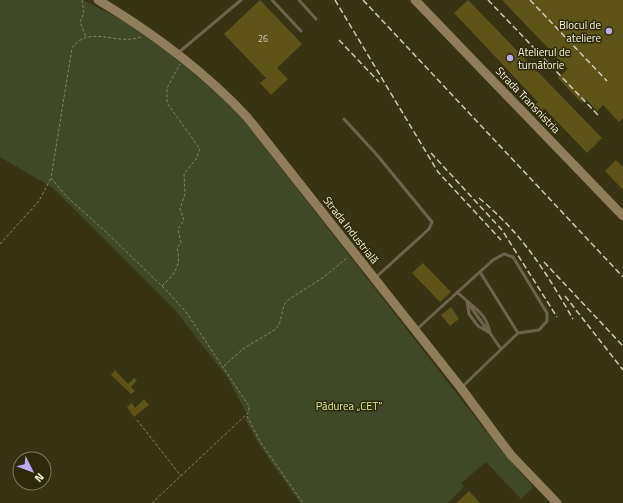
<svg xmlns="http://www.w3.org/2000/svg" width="623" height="503" font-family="'Titillium Web',sans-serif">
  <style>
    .green { fill: #3f4928 }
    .building { fill: #5e5418 }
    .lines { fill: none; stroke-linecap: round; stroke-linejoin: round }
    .path { stroke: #868267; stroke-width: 1; stroke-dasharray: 3 2; stroke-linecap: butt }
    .lane { stroke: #6e634d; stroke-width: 3 }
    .secondary { stroke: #907d5b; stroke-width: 9 }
    .rail { stroke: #cecab5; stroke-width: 1.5; stroke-dasharray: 6 3; stroke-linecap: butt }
    .poi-dot { fill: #bcaaf6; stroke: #2e2908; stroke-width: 1.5 }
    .labels { text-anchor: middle; stroke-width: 3; stroke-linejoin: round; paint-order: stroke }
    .number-label { font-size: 9px; fill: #d1ccb0 }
    .poi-label { font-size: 11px; fill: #f7f4e2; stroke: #2e2908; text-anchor: end }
    .street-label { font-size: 11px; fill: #f7f4e2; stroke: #2e2908 }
    .park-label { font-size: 11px; fill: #d6f09e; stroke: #2e2908 }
  </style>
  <rect width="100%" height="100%" fill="#383313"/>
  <!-- green -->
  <path class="green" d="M0,0h83l37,19 39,26 57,47 26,26 258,331 32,36v4l-11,10 -35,-37 -25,21 3,4 -17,16h-147l-40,-57 -15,-27 3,-3 -21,-39 -52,-67 -122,-122 -53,-31z"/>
  <!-- building -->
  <path class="building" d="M260,0l42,44 -25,24 11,11 -17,16 -11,-12 6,-5 -42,-44z
    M468,0l134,138 -15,15 -43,-45 -5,5 -6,-7 5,-4 -84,-89z
    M502,0h121v118l-4,4 -16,-17 -6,6 -11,-12 -4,4 -24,-25 10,-9z
    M616,160l7,7v23l-18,-19z
    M423,263l28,29 -11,10 -28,-29z
    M451,307l8,12 -9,7 -9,-11z
    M115,370l13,14 6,-6 3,2 -6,7 4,4 -4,3 -20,-19z
    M144,399l5,6 -15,12 -7,-10 5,-4 3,5z
    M469,491l11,12h-24z"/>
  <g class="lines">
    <!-- path -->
    <path class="path" d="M82,0l2,13 -4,9 6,15
      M141,37c-25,9 -52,-13 -69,11l-21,130 16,19 38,34 62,60 19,21 63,94v6l-97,91
      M0,244l39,-43 12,-23
      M162,286c12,-11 20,-21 15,-38l4,-5 -3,-14 6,-9 -4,-11 5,-15 -1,-20 12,-15 4,-10 -33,-46v-15l13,-24
      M224,366l19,-17 33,-20 4,-7 4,-17 4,-5 36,-23 24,-20
      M247,416l14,27 42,60
      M137,420l44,56"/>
    <!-- lane -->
    <path class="lane" d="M272,0l29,31
      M299,0l17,19
      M178,53l63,-53
      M344,119l33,36 55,67 -3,7 -54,49
      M480,272l38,61
      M457,292l10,9 2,13 9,12 12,7 11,16
      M467,301c12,10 20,16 23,32
      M470,306l18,25
      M417,329l76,-69 11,-6 9,3 34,56v8l-8,9 -21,3 -56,54"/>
    <!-- secondary -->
    <path class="secondary" d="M98,0c55,33 105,70 149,117l214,271 37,50 13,17 46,48
      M415,0l208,216"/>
    <!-- rail -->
    <path class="rail" d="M335,0l103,172 63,68
      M363,0l260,277
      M488,0l110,115
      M530,0l77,81
      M339,40l40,42
      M431,153l71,77 55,87
      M479,198c45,38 65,71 94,121
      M544,262l79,84
      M565,296l58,74"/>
  </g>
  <!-- markers -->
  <g class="poi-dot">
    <circle cx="609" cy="31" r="4"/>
    <circle cx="510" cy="58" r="4"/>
  </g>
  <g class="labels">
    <!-- number labels -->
    <g class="number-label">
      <text x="263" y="42">26</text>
    </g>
    <!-- poi labels -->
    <g class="poi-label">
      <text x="601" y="29">Blocul de<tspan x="601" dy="13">ateliere</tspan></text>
      <text x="518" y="56" text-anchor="start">Atelierul de<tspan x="518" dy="13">turnătorie</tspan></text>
    </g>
    <!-- street labels -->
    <g class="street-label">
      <text transform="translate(528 100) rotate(46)" y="4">Strada Transnistria</text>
      <text transform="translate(351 230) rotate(52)" y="4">Strada Industrială</text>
    </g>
    <!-- park labels -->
    <g class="park-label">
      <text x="349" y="410">Pădurea „CET”</text>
    </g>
  </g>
  <!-- north arrow -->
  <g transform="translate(32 471) rotate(132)"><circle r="19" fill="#2e2908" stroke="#7e7a5f"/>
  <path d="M0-3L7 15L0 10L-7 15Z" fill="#bcaaf6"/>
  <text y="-6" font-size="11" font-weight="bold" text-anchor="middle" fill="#f7f4e2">N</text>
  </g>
</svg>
